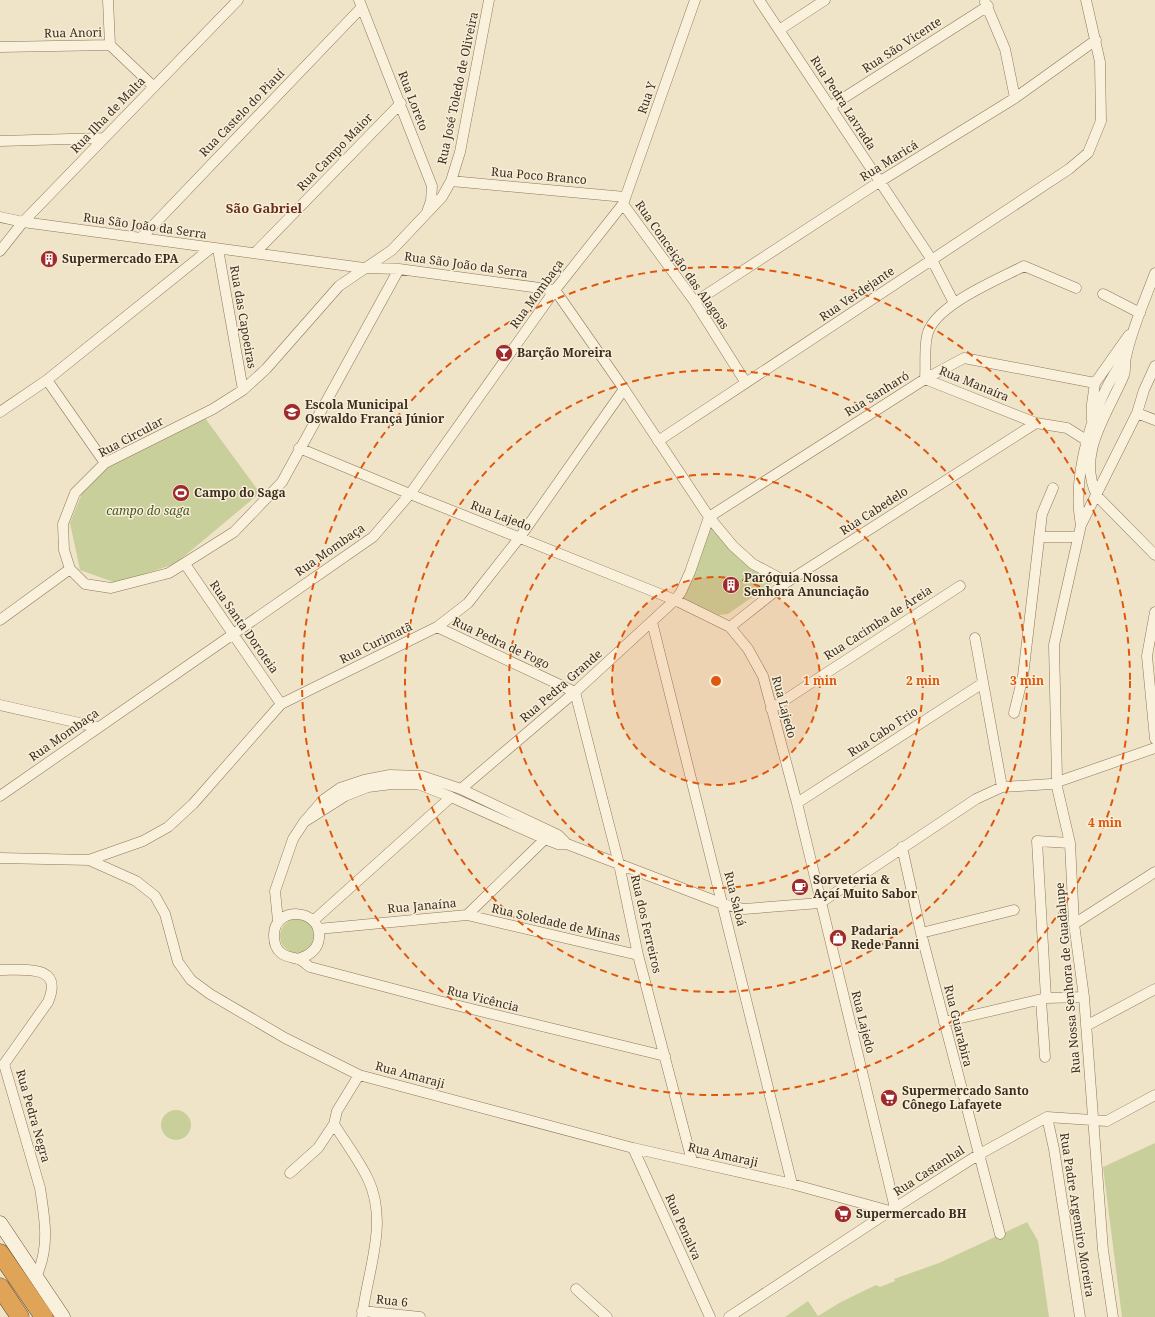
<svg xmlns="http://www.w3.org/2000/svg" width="1155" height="1317" font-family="'Noto Serif',serif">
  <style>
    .green { fill: #c9cf9b }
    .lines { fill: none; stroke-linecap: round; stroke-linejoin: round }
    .street-casing { stroke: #8d765c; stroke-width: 11 }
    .secondary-casing { stroke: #6f573f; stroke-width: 15 }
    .highway-casing { stroke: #5b4430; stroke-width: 19 }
    .street { stroke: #faf1dc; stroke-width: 10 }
    .secondary { stroke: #faf1dc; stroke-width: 14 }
    .highway { stroke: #e0a458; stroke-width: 18 }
    .ring { fill: none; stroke: #df570d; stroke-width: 2; stroke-dasharray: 7 5 }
    .labels { text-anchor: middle; stroke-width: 3; stroke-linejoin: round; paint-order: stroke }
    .street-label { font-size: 12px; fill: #3d2e20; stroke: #f7eed8 }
    .poi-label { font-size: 12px; font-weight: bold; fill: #3d2e20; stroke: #f7eed8; text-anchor: start }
    .park-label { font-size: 12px; font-style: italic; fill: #4d5a26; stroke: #f7eed8 }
    .neighbourhood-label { font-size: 13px; font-weight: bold; fill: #6b2e1e; stroke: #f7eed8 }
    .centre { fill: #df570d; stroke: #f7eed8; stroke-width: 2 }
    .ring-label { font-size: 12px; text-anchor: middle; font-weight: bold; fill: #df570d; stroke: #f7eed8; stroke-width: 3; stroke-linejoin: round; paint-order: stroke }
  </style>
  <rect width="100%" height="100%" fill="#f0e4c8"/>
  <!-- green -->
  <path class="green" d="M205,418l55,75 -85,71 -59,19 -36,-13 -10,-47 12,-30 26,-26z
    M708,525l4,2c16,24 36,42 62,55l-46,32 -9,1 -37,-17z
    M280 936a17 17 0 1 1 34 0a17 17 0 1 1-34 0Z
    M161 1125a15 15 0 1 1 30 0a15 15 0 1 1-30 0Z
    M1155,1143v174h-33l-19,-150z
    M1027,1222l11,19 11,76h-264l23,-16 10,15 23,-14 35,-17 4,2 15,-6 -1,-2 45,-16z"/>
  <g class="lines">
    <defs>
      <path id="street" d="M108,0l2,45
        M359,0l73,186 -1,15 -4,11
        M759,0l173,260 22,43
        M985,2l20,47 10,49
        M779,30l46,-30
        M0,47l110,-2 44,42
        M831,106l157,-100
        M0,141l104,-3
        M451,181l174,16
        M623,204l72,98 51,81
        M0,217l23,5 341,46 35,1 156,21 69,99 85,128 24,29 20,18 34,18
        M141,238l221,-231
        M218,249l25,141
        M0,251l23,-29 215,-222
        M255,253l146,-150
        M399,269l-117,213 -48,50 -65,41 -58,15 -26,-4 -15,-15 -6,-19 -1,-26 12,-31 30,-30 108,-54 30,-19 23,-21 73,-83 53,-36 50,-53 9,-16 9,-29 29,-152
        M1155,273c-10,27 -23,55 -29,84 -2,6 0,13 -2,18 -16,39 -48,78 -27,121l58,59
        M1076,288l-52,-22c-25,13 -92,40 -97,70 -3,14 -1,29 -2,43l111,44 31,5 19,12
        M1103,294l37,19
        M695,302l184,-120 136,-84 81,-58
        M47,380l58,83
        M0,412l47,-32 164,-132
        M1137,413l18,7
        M1092,420v-16l3,-21 34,-48
        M658,441l411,-272 19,-16 13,-32 -1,-59 -14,-62
        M299,448l111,46 265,106 55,27 18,22 15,27 34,127 98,405
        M1081,525c-10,-51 13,-126 44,-167
        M1039,537h39
        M185,564l96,140
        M1155,612l-8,44 8,83
        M0,620l70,-51
        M652,622l140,562
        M437,627l138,65 44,172 19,91 54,206
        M730,627l57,-45 249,-159
        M975,638l27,149
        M0,705l97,22
        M771,709l189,-123
        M1014,713l9,-37 19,-162 11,-26
        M1057,778l-3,-133 27,-120 56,-112 7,-23 11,-24
        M1060,781l95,-33
        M1057,787l13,56 4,81 10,73 19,253 10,67
        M461,789l114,-97 100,-92 6,-8 9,-20 19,-55 216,-138 39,-21 131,25
        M0,796l373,-259 37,-43 145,-204 68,-86 72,-204
        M797,803l186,-120
        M304,822l41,-26 23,-9 24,-3h26l33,13 94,42 13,5h9l156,60 21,5 76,-6 156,-104 26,-12 49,-3
        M902,847l19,86 79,301
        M0,858l89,2 47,21 19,15 10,18 13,48 13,18 19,14 75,44 74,37 274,73 159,36 98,27
        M89,860l54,-19 25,-14 25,-23 88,-100 156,-77 31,-24 52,-66 104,-148
        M467,915l171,40
        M278,921l-3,-30 18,-52 11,-17 19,-22 17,-12 24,-8 26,-5 32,1 39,13 97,46 9,9
        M313,921l138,-124
        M1074,924l81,-52
        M318,929l149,-14 78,-76
        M921,933l93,-23
        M298,959c10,-3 20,-9 21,-21 3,-30 -46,-33 -45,-2 0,6 2,13 7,17 5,4 10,4 17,6 4,1 9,6 12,8l133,35 222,54
        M0,970c25,0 64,-6 48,32l-44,62 36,124c5,32 10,59 -4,89
        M1046,998l-9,-157 33,2
        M1041,1000l4,57
        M944,1022l102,-24 38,-1
        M1086,1026l69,-37
        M1047,1117l7,32 26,168
        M334,1124c11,18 25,36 34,55 21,44 -1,93 -6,138
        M633,1148l77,169
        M290,1173l28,-25 16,-24 3,-13 22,-36
        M576,1289l31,28
        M362,1311l58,6
        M729,1317l161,-106 88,-56 69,-38 60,4 48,-26"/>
      <path id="secondary" d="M0,1223l63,94"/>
      <path id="highway" d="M0,1253l44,64
        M0,1287l20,30"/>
    </defs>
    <!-- street casing -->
    <use href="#street" class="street-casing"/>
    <!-- secondary casing -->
    <use href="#secondary" class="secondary-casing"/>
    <!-- highway casing -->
    <use href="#highway" class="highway-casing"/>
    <!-- street -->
    <use href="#street" class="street"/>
    <!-- secondary -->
    <use href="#secondary" class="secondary"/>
    <!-- highway -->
    <use href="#highway" class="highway"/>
  </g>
  <!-- distance rings -->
  <circle cx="716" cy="681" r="104" fill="#df570d" fill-opacity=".12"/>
  <g class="ring">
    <circle cx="716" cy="681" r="104"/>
    <circle cx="716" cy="681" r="207"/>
    <circle cx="716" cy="681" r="311"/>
    <circle cx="716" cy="681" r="414"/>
  </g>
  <!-- icons -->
  <defs>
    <symbol id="building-disc" viewBox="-11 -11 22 22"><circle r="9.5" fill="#9e2a2b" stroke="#f7eed8"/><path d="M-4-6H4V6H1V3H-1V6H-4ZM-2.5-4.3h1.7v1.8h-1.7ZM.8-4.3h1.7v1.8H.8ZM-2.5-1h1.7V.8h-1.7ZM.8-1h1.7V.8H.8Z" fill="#fff"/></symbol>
    <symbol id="bar-disc" viewBox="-11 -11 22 22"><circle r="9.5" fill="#9e2a2b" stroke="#f7eed8"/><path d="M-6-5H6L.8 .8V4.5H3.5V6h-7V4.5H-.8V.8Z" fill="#fff"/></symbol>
    <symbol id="school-disc" viewBox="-11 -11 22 22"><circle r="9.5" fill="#9e2a2b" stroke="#f7eed8"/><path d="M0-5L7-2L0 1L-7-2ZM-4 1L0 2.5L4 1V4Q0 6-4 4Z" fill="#fff"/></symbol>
    <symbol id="stadium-disc" viewBox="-11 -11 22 22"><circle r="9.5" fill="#9e2a2b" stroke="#f7eed8"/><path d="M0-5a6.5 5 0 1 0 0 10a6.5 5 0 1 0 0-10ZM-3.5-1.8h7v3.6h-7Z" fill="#fff"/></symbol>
    <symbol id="cafe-disc" viewBox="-11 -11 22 22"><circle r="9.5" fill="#9e2a2b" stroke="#f7eed8"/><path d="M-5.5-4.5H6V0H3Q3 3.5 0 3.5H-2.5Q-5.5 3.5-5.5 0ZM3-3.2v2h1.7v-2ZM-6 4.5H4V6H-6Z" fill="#fff"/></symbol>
    <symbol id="shop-disc" viewBox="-11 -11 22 22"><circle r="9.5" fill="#9e2a2b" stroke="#f7eed8"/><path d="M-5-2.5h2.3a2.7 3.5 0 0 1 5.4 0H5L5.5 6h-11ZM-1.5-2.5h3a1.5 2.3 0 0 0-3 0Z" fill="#fff"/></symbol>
    <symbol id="supermarket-disc" viewBox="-11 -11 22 22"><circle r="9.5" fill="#9e2a2b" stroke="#f7eed8"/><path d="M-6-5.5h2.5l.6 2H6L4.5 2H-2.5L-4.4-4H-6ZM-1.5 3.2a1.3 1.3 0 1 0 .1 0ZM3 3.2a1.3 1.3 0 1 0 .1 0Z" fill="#fff"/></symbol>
  </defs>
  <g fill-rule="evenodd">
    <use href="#building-disc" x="39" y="249" width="20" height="20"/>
    <use href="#bar-disc" x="494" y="343" width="20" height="20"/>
    <use href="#school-disc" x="282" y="402" width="20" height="20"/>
    <use href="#stadium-disc" x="171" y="483" width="20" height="20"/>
    <use href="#building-disc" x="721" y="575" width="20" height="20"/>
    <use href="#cafe-disc" x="790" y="877" width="20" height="20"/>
    <use href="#shop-disc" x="828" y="928" width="20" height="20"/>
    <use href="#supermarket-disc" x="879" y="1088" width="20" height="20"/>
    <use href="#supermarket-disc" x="833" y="1204" width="20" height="20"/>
  </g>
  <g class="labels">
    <!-- street labels -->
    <g class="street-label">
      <text transform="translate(73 33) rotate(-1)" y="4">Rua Anori</text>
      <text transform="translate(902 45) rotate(-33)" y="4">Rua São Vicente</text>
      <text transform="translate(458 88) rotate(-78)" y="4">Rua José Toledo de Oliveira</text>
      <text transform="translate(647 98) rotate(-71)" y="4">Rua Y</text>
      <text transform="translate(413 101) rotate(69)" y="4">Rua Loreto</text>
      <text transform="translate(843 103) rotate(57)" y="4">Rua Pedra Lavrada</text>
      <text transform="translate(242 113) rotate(-46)" y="4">Rua Castelo do Piauí</text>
      <text transform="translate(108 115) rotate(-46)" y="4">Rua Ilha de Malta</text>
      <text transform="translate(335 152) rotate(-46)" y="4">Rua Campo Maior</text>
      <text transform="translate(889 161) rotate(-32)" y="4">Rua Maricá</text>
      <text transform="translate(539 176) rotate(5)" y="4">Rua Poco Branco</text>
      <text transform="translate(145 226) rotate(8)" y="4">Rua São João da Serra</text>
      <text transform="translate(466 265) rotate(8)" y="4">Rua São João da Serra</text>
      <text transform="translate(682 265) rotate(55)" y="4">Rua Conceição das Alagoas</text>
      <text transform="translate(537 294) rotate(-54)" y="4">Rua Mombaça</text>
      <text transform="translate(857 294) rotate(-34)" y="4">Rua Verdejante</text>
      <text transform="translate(243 317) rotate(80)" y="4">Rua das Capoeiras</text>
      <text transform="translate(974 384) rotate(22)" y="4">Rua Manaíra</text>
      <text transform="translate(877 394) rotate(-32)" y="4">Rua Sanharó</text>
      <text transform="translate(131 437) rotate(-28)" y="4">Rua Circular</text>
      <text transform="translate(874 511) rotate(-33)" y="4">Rua Cabedelo</text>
      <text transform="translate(501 516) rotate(21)" y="4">Rua Lajedo</text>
      <text transform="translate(330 550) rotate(-35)" y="4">Rua Mombaça</text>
      <text transform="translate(878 623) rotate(-33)" y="4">Rua Cacimba de Areia</text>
      <text transform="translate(244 627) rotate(55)" y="4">Rua Santa Doroteia</text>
      <text transform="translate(376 643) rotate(-26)" y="4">Rua Curimatã</text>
      <text transform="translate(501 643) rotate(25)" y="4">Rua Pedra de Fogo</text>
      <text transform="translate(561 686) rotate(-41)" y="4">Rua Pedra Grande</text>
      <text transform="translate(784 707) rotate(75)" y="4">Rua Lajedo</text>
      <text transform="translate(883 732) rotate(-33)" y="4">Rua Cabo Frio</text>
      <text transform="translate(64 735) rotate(-35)" y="4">Rua Mombaça</text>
      <text transform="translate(735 899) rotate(76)" y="4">Rua Saloá</text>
      <text transform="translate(422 906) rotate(-5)" y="4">Rua Janaína</text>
      <text transform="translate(556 923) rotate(13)" y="4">Rua Soledade de Minas</text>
      <text transform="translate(646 924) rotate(77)" y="4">Rua dos Ferreiros</text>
      <text transform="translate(1068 978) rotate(-95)" y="4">Rua Nossa Senhora de Guadalupe</text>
      <text transform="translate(483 999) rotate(14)" y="4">Rua Vicência</text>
      <text transform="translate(863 1022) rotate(76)" y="4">Rua Lajedo</text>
      <text transform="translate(958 1026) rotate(76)" y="4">Rua Guarabira</text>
      <text transform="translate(410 1075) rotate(15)" y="4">Rua Amaraji</text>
      <text transform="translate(33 1116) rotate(74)" y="4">Rua Pedra Negra</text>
      <text transform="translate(723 1155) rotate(13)" y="4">Rua Amaraji</text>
      <text transform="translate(929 1171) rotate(-33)" y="4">Rua Castanhal</text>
      <text transform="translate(1077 1215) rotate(81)" y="4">Rua Padre Argemiro Moreira</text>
      <text transform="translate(683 1227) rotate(66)" y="4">Rua Penalva</text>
      <text transform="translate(392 1301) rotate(6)" y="4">Rua 6</text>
    </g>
    <!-- poi labels -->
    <g class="poi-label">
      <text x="62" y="263">Supermercado EPA</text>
      <text x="517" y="357">Barção Moreira</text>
      <text x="305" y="409">Escola Municipal<tspan x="305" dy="14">Oswaldo França Júnior</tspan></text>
      <text x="194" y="497">Campo do Saga</text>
      <text x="744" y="582">Paróquia Nossa<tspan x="744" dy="14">Senhora Anunciação</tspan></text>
      <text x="813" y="884">Sorveteria &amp;<tspan x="813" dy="14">Açaí Muito Sabor</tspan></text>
      <text x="851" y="935">Padaria<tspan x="851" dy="14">Rede Panni</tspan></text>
      <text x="902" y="1095">Supermercado Santo<tspan x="902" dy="14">Cônego Lafayete</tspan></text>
      <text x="856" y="1218">Supermercado BH</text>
    </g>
    <!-- park labels -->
    <g class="park-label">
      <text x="148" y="515">campo do saga</text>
    </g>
    <!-- neighbourhood labels -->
    <g class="neighbourhood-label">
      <text x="264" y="213">São Gabriel</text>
    </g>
  </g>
  <circle cx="716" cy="681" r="6" class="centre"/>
  <g class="ring-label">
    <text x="820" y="685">1 min</text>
    <text x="923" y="685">2 min</text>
    <text x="1027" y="685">3 min</text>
    <text x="1105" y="827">4 min</text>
  </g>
</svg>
